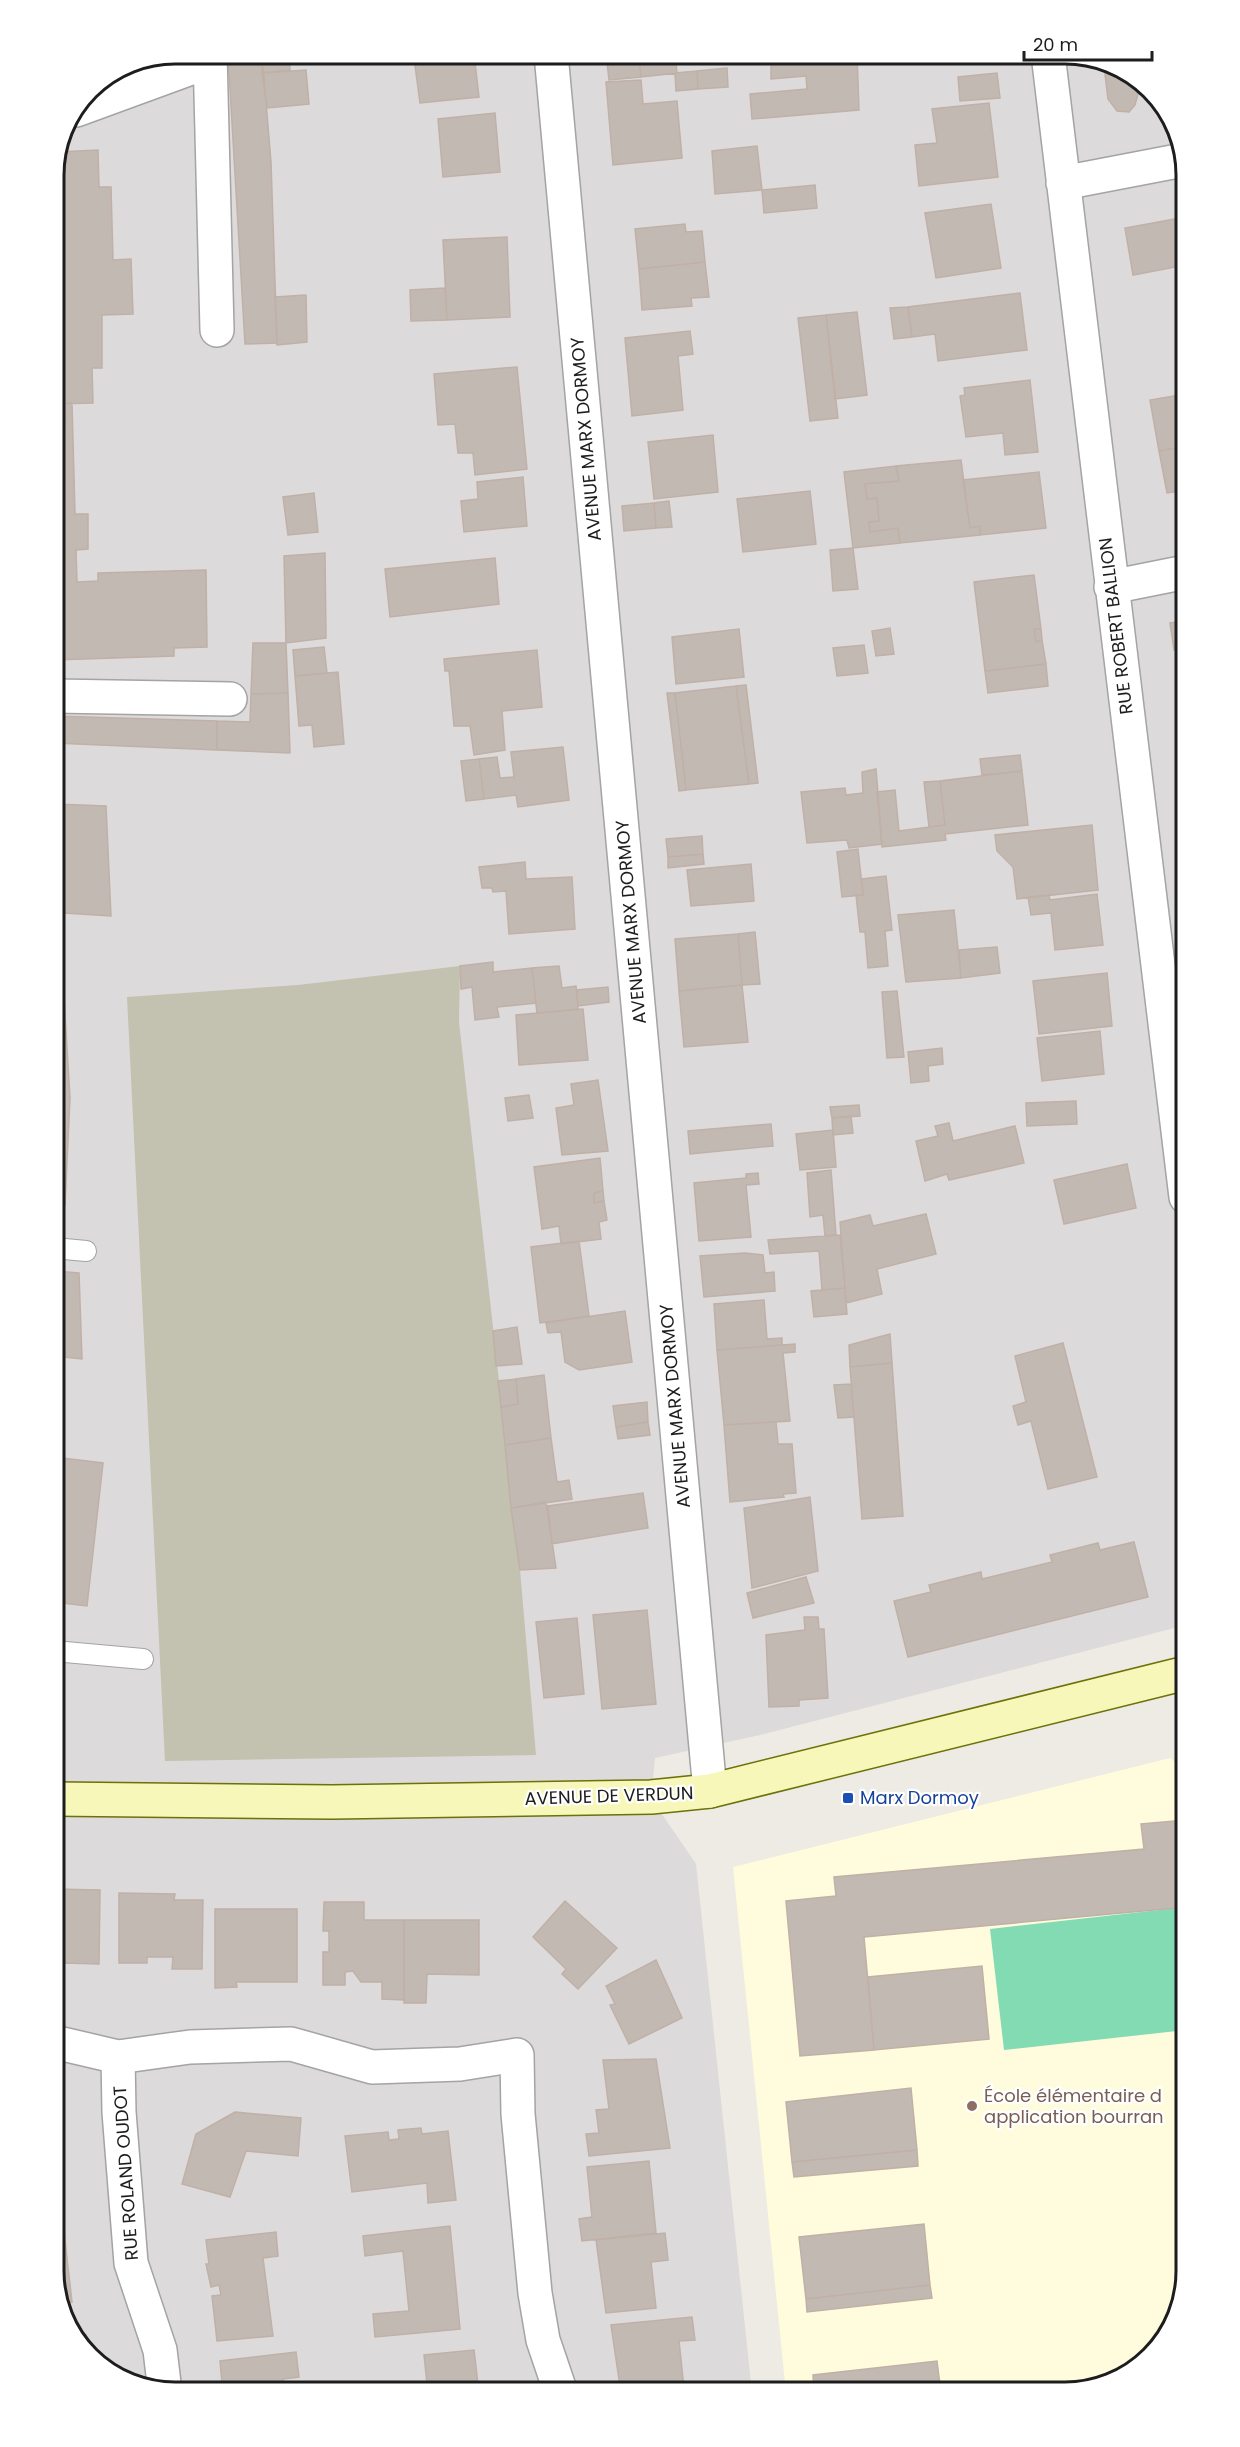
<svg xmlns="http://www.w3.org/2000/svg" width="1240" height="2447" font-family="Poppins,sans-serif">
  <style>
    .residential { fill: #dcdadb }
    .education { fill: #fefcdd }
    .construction { fill: #c3c1af }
    .pitch { fill: #83dbb4 }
    .building { fill: #c3b9b3; stroke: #c0b0a6; stroke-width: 1.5 }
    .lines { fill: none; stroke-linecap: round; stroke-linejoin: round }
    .lane-casing { stroke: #a4a4a4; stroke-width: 22 }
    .street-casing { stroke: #a4a4a4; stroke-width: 36 }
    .secondary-casing { stroke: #6c7108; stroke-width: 36 }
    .lane { stroke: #fff; stroke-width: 20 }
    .street { stroke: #fff; stroke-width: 33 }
    .secondary { stroke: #f7f7b9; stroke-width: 33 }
    .transit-dot { fill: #1a4fb4; stroke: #fff; stroke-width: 2 }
    .education-dot { fill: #8d6e63; stroke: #fff; stroke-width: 2 }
    .labels { text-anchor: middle; stroke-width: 4.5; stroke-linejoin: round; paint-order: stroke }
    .street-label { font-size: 18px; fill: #1d1d1d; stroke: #fff }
    .transit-label { font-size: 18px; fill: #164399; stroke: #fff; text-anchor: start }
    .education-label { font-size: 18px; fill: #785e54; stroke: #fff; text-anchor: start }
    .rim { fill: none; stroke: #1d1d1d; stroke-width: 3 }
  </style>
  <rect width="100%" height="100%" fill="#eeeae4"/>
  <!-- residential -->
  <path class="residential" d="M176,54h897l65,25 39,50 9,47v1449l-426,110 -105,23 -4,40 45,66 56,529h-584l-66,-25 -39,-50 -9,-47v-2103l9,-39 27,-40 39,-26z"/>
  <!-- education -->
  <path class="education" d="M1170,1758l16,12v502l-21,67 -54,45 -47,9h-278l-53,-526z"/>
  <!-- construction -->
  <path class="construction" d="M460,966l-1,56 61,548 16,185 -371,6 -38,-764 171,-12z"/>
  <!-- pitch -->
  <path class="pitch" d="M1186,1907v123l-182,20 -14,-121z"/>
  <!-- building -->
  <path class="building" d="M228,54h34l9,108 6,181 -32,1z
    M262,54h27l1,16 -28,3z
    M404,54h46l-45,5z
    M450,54h24l5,43 -59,6 -6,-45z
    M606,54h69l2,19 -36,4 -2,-19 -32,4z
    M802,54h55l2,56 -107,9 -2,-25 57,-5 -1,-13 -35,3v-15l32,-3z
    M639,58l2,19 -32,3 -2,-18z
    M1104,66l34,13 11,14 -11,1 -3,11 -6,7 -12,-1 -9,-12z
    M727,68l1,19 -30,2 -1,-18z
    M306,70l3,34 -42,4 -5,-35z
    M697,71l1,18 -22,2 -1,-18z
    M997,73l3,25 -40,3 -2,-24z
    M641,80l2,24 34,-3 5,57 -69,7 -7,-83z
    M989,103l9,74 -79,9 -4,-41 22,-2 -5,-34z
    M495,113l5,59 -57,5 -5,-58z
    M757,146l5,44 -47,4 -3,-43z
    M98,150l1,37h12l2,73 18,-1 2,55 -31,1v53h-10l1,35 -39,1v-236l4,-16z
    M815,185l2,23 -53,5 -2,-23z
    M991,204l10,64 -65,10 -11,-65z
    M1186,217v48l-53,10 -8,-47z
    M685,224l1,8 16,-1 3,31 -66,7 -4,-40z
    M507,237l3,80 -63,3 -4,-80z
    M705,262l4,35 -18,1 1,8 -50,4 -3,-41z
    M445,288l2,32 -36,1 -1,-31z
    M1020,293l7,57 -89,11 -3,-27 -23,3 -4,-30z
    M306,295l1,47 -30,3 -2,-48z
    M908,307l4,30 -18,2 -4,-31z
    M857,312l10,83 -32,4 -9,-84z
    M826,315l12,103 -28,3 -12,-103z
    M690,331l3,23 -15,2 5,54 -51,6 -7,-78z
    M517,367l10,102 -52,6 -2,-22h-15l-3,-29 -17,1 -4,-51z
    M1030,380l8,72 -33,3 -2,-22 -37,4 -6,-41 5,-1 -1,-7z
    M1186,394v52l-27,5 -9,-51z
    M72,403l3,111h13v35l-12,1 1,32 21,-1v-8l108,-3 1,77 -33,1v8l-120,4v-256z
    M713,435l5,57 -64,7 -6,-57z
    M1186,446v44l-19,3 -8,-42z
    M961,460l9,68 10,-2v9l-80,8 -2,-15 -28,4 -1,-10 10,-1 -2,-23 -10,1 -2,-15 34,-3 -3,-15z
    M896,466l3,15 -34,3 2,15 10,-1 2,23 -10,1 1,10 28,-4 2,15 -47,5 -9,-76z
    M1039,472l7,56 -66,7v-9l-10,2 -7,-48z
    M523,477l4,49 -63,6 -3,-31 17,-2 -1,-17z
    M810,491l6,53 -73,8 -6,-53z
    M314,493l4,39 -30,3 -5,-38z
    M669,501l3,26 -16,1 -2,-25z
    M654,503l2,25 -32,3 -2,-25z
    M853,548l5,41 -25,2 -3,-41z
    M325,553l1,85 -40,5 -2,-87z
    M495,558l4,46 -109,13 -5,-48z
    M1034,575l7,54h-7l2,13 6,-2 4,24 -61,7 -11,-89z
    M1186,621v64l-4,1 -4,-36h-4l-4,-27z
    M890,628l4,26 -18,2 -4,-25z
    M739,629l5,48 -68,7 -4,-47z
    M1034,629h7l1,11 -6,2z
    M253,643h33l2,50 -37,1z
    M864,645l4,28 -31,3 -4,-28z
    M324,647l3,26 -32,3 -2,-26z
    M537,650l5,57 -40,4 3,39 -31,5 -4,-29h-16l-5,-55h-4l-1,-12z
    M1046,664l2,22 -60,7 -3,-22z
    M338,672l6,72 -30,3 -2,-22 -13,1 -4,-50z
    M746,685l12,98 -9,1 -13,-98z
    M736,686l13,98 -63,6 -11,-97z
    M288,693l2,60 -73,-3v-29l33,1 1,-28z
    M667,693h8l11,97 -7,1z
    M54,716l163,5v29l-163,-7z
    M563,747l6,53 -51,7 -2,-12 -32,4 -5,-40 18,-2 3,21 14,-1 -3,-25z
    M1020,755l2,16 -40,4 -2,-16z
    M479,759l5,40 -18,2 -5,-40z
    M876,769l6,75 -33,4 -2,-8 -40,3 -6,-51 44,-4 1,7 17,-2 -1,-21z
    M1022,771l6,54 -83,9 1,6 -64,7 -5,-55 18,-2 4,41 46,-6 -5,-44z
    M940,781l5,44 -16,2 -5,-45z
    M54,804l52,2 5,110 -47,-3 -3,35 9,150 -5,107 -11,-1z
    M1092,825l6,65 -81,9 -4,-32 -16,-16 -2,-16z
    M702,836l1,18 -35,3 -2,-18z
    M858,849l5,46 -21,2 -5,-45z
    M703,854l1,10 -36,4v-11z
    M525,862l1,17 46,-2 3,52 -66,5 -3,-43 -13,1 -1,-4h-10l-3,-21z
    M751,864l3,37 -63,5 -4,-36z
    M886,876l6,54 -7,1 3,35 -20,2 -3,-36h-5l-4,-37h7l-1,-16z
    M1097,894l6,51 -48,5 -4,-37 -20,2 -3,-18 21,-2 1,5z
    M954,910l7,68 -55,4 -8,-67z
    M1186,930v49l-6,-48z
    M755,932l5,52 -18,1 -4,-51z
    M738,934l4,51 -63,6 -4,-52z
    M997,947l3,26 -39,5 -2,-28z
    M493,962v10l39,-4 4,35 -39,4 2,10 -24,3 -3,-33 -11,2 -1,-23z
    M559,966l3,22 14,-2 2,23 -41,4 -5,-45z
    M1107,973l5,53 -73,8 -6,-53z
    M742,985l6,57 -64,5 -5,-56z
    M608,987l1,15 -31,4 -1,-16z
    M897,991l7,66 -17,1 -5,-66z
    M583,1009l5,51 -69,5 -3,-50z
    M1100,1031l4,43 -62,7 -5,-43z
    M942,1048l1,16 -15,2 1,15 -18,2 -3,-31z
    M598,1080l10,71 -46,4 -6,-47 18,-3 -3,-21z
    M529,1095l4,23 -25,3 -3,-23z
    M1076,1101l1,23 -50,2 -1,-23z
    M859,1105l1,11 -28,2 -2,-11z
    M851,1116l2,17 -20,2 -1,-17z
    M949,1123l4,18 62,-15 9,37 -75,17 -2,-6 -22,7 -9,-40 22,-5 -3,-10z
    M771,1124l2,22 -83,8 -2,-23z
    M833,1130l3,37 -36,3 -4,-36z
    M600,1158l3,33 -9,2v10l10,-2 3,19 -8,2 2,17 -40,5 -2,-18 -17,3 -8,-62z
    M1127,1164l9,44 -72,16 -10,-44z
    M831,1170l5,65 -11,1 -2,-21 -13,2 -3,-44z
    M758,1173l1,11 -13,1 5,52 -52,4 -5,-58 52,-5v-4z
    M603,1191l1,10 -10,2v-10z
    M926,1214l10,40 -59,15 5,25 -36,9 -6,-81 30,-7 3,11z
    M840,1235l5,53 -23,2 -3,-39 -49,3 -2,-14z
    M579,1241l10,75 -49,7 -9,-76z
    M745,1253l18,2 2,18 9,-1 1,19 -71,6 -4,-41z
    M54,1271l25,2 3,86 -28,-3z
    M845,1288l2,26 -33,3 -3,-26z
    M764,1300l3,39 15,-1v7l-65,5 -3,-46z
    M625,1311l7,51 -53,8 -14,-8 -4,-30 -13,1 -2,-10z
    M517,1327l5,37 -26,2 -3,-35z
    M890,1334l2,29 -42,4 -1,-22z
    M1063,1343l34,134 -49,12 -17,-68 -13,4 -5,-19 13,-4 -11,-46z
    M795,1344v8l-12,1 7,68 -66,4 -7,-75z
    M892,1363l11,153 -41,3 -12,-152z
    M544,1375l7,63 -46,7 -4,-38 17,-3 -2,-25z
    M516,1379l2,25 -17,3 -3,-26z
    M851,1384l3,33 -16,1 -4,-33z
    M647,1402l1,20 -32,5 -3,-21z
    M648,1422l2,13 -32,4 -2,-12z
    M776,1422l2,22h14l4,49 -13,1 1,3 -54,5 -6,-77z
    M551,1438l6,44 12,-2 3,19 -61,9 -6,-63z
    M54,1457l49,6 -16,143 -33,-4z
    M643,1493l5,35 -96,16 -4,-38z
    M810,1497l8,74 -66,17 -8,-80z
    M546,1502l10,66 -36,2 -9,-62z
    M1134,1542l14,55 -240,60 -14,-56 37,-9 -2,-7 52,-13 1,7 70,-17 -2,-7 48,-12 2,7z
    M806,1577l8,26 -61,15 -6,-25z
    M647,1610l9,94 -54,5 -9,-94z
    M804,1617h14l1,12h5l4,69 -29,2v6l-30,1 -3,-72 39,-5z
    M577,1618l7,76 -40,4 -8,-76z
    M1186,1820v87l-322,30 10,113 -74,6 -14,-155 50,-5 -2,-19 310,-28 -3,-25z
    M54,1889l46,1 -1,74 -36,-1 -5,15h-4z
    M119,1893l56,1 -1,6h29l-1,69h-30l1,-12h-26v6h-28z
    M565,1901l52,47 -39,41 -16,-15 4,-5 -33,-32z
    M324,1902h40v18h40v80l-22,-1v-17h-21l-8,-11 -8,1v13h-22v-33h6v-21h-6z
    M215,1909h82v73h-61l1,5 -22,1z
    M404,1920h75v55l-52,-1 -1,29h-22z
    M656,1960l26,58 -53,26 -19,-39 5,-1 -9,-18z
    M982,1966l7,73 -115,11 -6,-73z
    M656,2059l14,89 -81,8 -3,-22 13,-1 -3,-23 13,-1 -6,-49z
    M911,2088l6,62 -125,12 -6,-60z
    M235,2112l66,6 -3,38 -52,-5 -16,46 -48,-13 14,-50z
    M421,2128l1,6 26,-3 8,69 -28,3 -1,-20 -75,9 -7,-56 43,-4 1,8 10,-1 -1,-9z
    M917,2150l1,16 -124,11 -2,-15z
    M649,2161l7,72 -74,8 -3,-22 13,-2 -5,-50z
    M924,2224l6,61 -124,14 -7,-62z
    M450,2226l10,103 -85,8 -2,-23 36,-3 -6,-60 -38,5 -2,-20z
    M64,2232l8,70 -12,1 -6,-32v-38z
    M276,2232l2,24 -15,2 10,78 -56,5 -5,-45 9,-1 -2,-10 -8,2 -5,-23h3l-3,-24z
    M665,2233l3,27 -17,2 5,46 -50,5 -10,-73z
    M930,2285l2,13 -125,14 -1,-13z
    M692,2317l3,23 -16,1 5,47h3v5h-66l-10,-68z
    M78,2335h8l2,15 -9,-12z
    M474,2350l5,43h-51l-4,-38z
    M296,2352l3,25 -16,2 2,14h-62l-3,-32z
    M937,2361l4,32h-127l-1,-18z"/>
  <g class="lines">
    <defs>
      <path id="lane" d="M54,1248l32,3
        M54,1651l89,8"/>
      <path id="street" d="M210,54l7,276
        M551,54l159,1737
        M1048,54l138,1143
        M76,110l134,-49
        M1063,183l120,-23
        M1111,587l75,-15
        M54,696l176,3
        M54,2042l64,15 72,-10 101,-3 81,23 88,-3 57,-9 1,59 17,179 8,47 18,53
        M118,2057l1,55 12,151 29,87 5,42"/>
      <path id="secondary" d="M54,1799l278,3 319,-5 59,-6 476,-118"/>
    </defs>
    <!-- lane casing -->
    <use href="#lane" class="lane-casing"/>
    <!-- street casing -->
    <use href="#street" class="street-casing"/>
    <!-- secondary casing -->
    <use href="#secondary" class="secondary-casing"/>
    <!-- lane -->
    <use href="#lane" class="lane"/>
    <!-- street -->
    <use href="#street" class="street"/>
    <!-- secondary -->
    <use href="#secondary" class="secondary"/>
  </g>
  <!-- markers -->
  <rect class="transit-dot" x="842" y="1792" width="12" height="12" rx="3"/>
  <circle class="education-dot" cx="972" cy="2106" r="6"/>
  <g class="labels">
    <!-- street labels -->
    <g class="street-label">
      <text transform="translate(586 439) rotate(-95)" y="6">AVENUE MARX DORMOY</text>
      <text transform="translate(1116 626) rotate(-97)" y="6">RUE ROBERT BALLION</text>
      <text transform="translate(631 922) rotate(-95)" y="6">AVENUE MARX DORMOY</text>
      <text transform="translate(675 1406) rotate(-95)" y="6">AVENUE MARX DORMOY</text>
      <text transform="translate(609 1796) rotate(-2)" y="6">AVENUE DE VERDUN</text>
      <text transform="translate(126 2173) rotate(-94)" y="6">RUE ROLAND OUDOT</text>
    </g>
    <!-- transit labels -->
    <g class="transit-label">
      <text x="860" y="1804">Marx Dormoy</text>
    </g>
    <!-- education labels -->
    <g class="education-label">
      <text x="984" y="2102">École élémentaire d<tspan x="984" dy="21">application bourran</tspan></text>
    </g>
  </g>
  <!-- crop -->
  <path d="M0 0H1240V2447H0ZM175 64H1065A111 111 0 0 1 1176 175V2271A111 111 0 0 1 1065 2382H175A111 111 0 0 1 64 2271V175A111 111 0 0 1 175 64Z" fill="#fff" fill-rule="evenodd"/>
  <path class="rim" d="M175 64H1065A111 111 0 0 1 1176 175V2271A111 111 0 0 1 1065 2382H175A111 111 0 0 1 64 2271V175A111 111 0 0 1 175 64Z"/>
  <!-- scale -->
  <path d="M1024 51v9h128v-9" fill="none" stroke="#1d1d1d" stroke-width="3"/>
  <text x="1033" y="51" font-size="18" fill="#1d1d1d" stroke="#ffffff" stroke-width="4.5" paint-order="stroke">20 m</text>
</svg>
